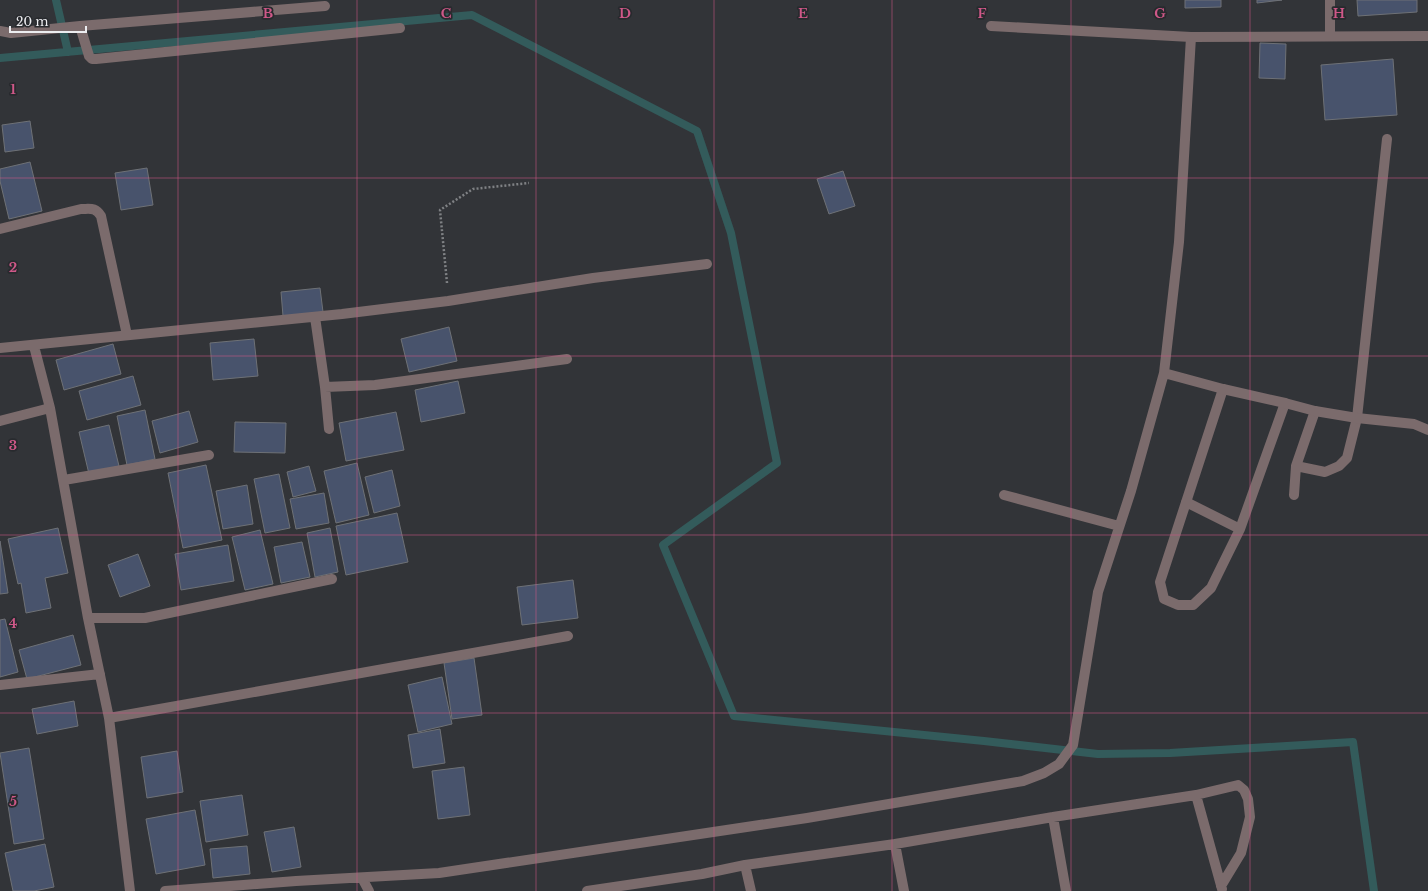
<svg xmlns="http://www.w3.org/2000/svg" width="1428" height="891" font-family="'Libre Baskerville',serif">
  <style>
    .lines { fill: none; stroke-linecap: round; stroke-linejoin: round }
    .stream { stroke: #335b5b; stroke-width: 8 }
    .building { fill: #48536c; stroke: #6e7176 }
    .path { stroke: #7f8184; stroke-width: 2.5; stroke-dasharray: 2 2; stroke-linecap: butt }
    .lane { stroke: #7b6b6c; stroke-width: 10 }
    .street { stroke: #7b6b6c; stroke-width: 10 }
    .grid { fill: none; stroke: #cf5888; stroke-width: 1; stroke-opacity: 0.55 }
    .grid-label { font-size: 13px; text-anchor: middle; font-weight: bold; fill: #cf5888; stroke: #282a2e; stroke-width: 3.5; stroke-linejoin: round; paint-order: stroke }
  </style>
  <rect width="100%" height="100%" fill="#323438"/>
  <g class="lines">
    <!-- stream -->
    <path class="stream" d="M56,0l12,52
      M0,58l472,-43 225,116 34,102 46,230 -114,82 71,171 250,25 114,13 72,-1 183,-11 21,149"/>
  </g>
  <!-- building -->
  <path class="building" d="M1185,0h36v7l-36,1z
    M1257,0h25l-25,3z
    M1357,0h60v12l-59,4z
    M1260,43l26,1 -1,35 -26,-1z
    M1393,59l4,56 -72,5 -4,-55z
    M30,121l4,27 -29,4 -3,-27z
    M30,162l12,49 -33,8 -9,-38v-12z
    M147,168l6,37 -32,5 -6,-37z
    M843,171l12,35 -26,8 -12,-35z
    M320,288l3,24 -40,4 -2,-24z
    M449,327l8,34 -48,11 -8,-33z
    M254,339l4,37 -45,4 -3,-37z
    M113,344l8,30 -57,16 -8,-30z
    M133,376l8,29 -54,15 -8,-29z
    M458,381l7,32 -44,9 -6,-32z
    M145,410l10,49 -28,6 -10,-49z
    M189,411l9,31 -38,11 -8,-32z
    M396,412l8,38 -58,11 -7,-38z
    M235,422l51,1 -1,30 -51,-1z
    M109,425l10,41 -30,8 -10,-42z
    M357,463l12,52 -33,8 -12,-52z
    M206,465l16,75 -39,8 -15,-75z
    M309,466l7,25 -23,6 -6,-25z
    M392,470l8,36 -26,7 -9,-36z
    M279,474l11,54 -25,5 -11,-54z
    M247,485l6,39 -30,5 -7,-38z
    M324,493l5,30 -33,6 -6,-30z
    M397,513l11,49 -62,13 -10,-49z
    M58,528l10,45 -23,5 6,30 -25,5 -5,-30 -3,1 -10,-45z
    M330,528l8,44 -23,5 -8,-44z
    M260,530l13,54 -28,6 -13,-53z
    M0,541l8,52 -8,1z
    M302,542l8,35 -29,6 -7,-36z
    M228,545l6,36 -53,9 -6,-36z
    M138,554l12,32 -30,11 -12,-32z
    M573,580l5,38 -56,7 -5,-38z
    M5,619l13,53 -18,5v-57z
    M73,635l8,30 -54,14 -8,-29z
    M474,658l8,57 -30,4 -8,-56z
    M442,677l10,47 -34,8 -10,-47z
    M74,701l4,25 -41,8 -5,-25z
    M440,729l5,34 -32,5 -5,-33z
    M29,748l15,91 -30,5 -14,-91z
    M177,751l6,41 -36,6 -6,-41z
    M464,767l6,48 -32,4 -6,-48z
    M242,795l6,40 -42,7 -6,-41z
    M195,810l10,55 -49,9 -10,-55z
    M294,827l7,40 -29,5 -8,-40z
    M45,844l9,43 -20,4h-21l-8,-38z
    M247,846l3,28 -37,4 -3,-29z"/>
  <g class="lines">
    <!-- path -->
    <path class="path" d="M447,283l-7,-73 33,-21 56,-6"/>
    <!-- lane -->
    <path class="lane" d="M1223,389l-63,193 4,17 14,6h15l18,-17 29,-59 45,-126
      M1296,466l29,6 14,-6 8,-8 10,-40 30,-279
      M1294,495l2,-29 19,-55
      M1186,502l54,27"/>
    <!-- street -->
    <path class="street" d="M80,26l9,30 3,3h4l304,-31
      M991,26l200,11 237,-1
      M0,31l11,2 69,-7 245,-20
      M1330,36v-36
      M0,229l81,-20c10,0 14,-2 20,7l26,119
      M315,317l10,70 4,42
      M34,346l16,62 38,210 21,100 21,173
      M0,348l342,-34 106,-13 145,-23 114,-14
      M1164,373l59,16 62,14 30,8 42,7 57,6 14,6
      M325,387l50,-2 192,-26
      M0,421l50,-13
      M64,480l145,-25
      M1004,495l115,31
      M88,618h57l187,-39
      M0,685l100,-11
      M109,718l459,-82
      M1196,795l26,94
      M1053,817l13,74
      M895,844l9,47
      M745,865l6,26
      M362,878l7,13
      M165,891l131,-10 143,-8 368,-55 216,-37 21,-8 15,-9 14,-19 25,-153 33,-101 33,-118 15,-131 12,-205
      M587,891l115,-17 43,-9 150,-21 158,-27 143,-22 42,-10 6,5 4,9 2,18 -9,36 -20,33"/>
  </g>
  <!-- grid -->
  <path class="grid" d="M178,0v891M357,0v891M536,0v891M714,0v891M892,0v891M1071,0v891M1250,0v891M0,178h1428M0,356h1428M0,535h1428M0,713h1428"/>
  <g class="grid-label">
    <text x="268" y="18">B</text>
    <text x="446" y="18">C</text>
    <text x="625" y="18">D</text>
    <text x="803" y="18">E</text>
    <text x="982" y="18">F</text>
    <text x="1160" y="18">G</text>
    <text x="1339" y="18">H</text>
    <text x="13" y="94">1</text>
    <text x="13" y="272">2</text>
    <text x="13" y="450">3</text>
    <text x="13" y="628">4</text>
    <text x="13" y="806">5</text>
  </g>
  <!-- scale -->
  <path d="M10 26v6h76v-6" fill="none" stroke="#ecedf0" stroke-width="2"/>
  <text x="16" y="26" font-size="12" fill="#ecedf0" stroke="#282a2e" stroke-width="3" paint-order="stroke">20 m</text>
</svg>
